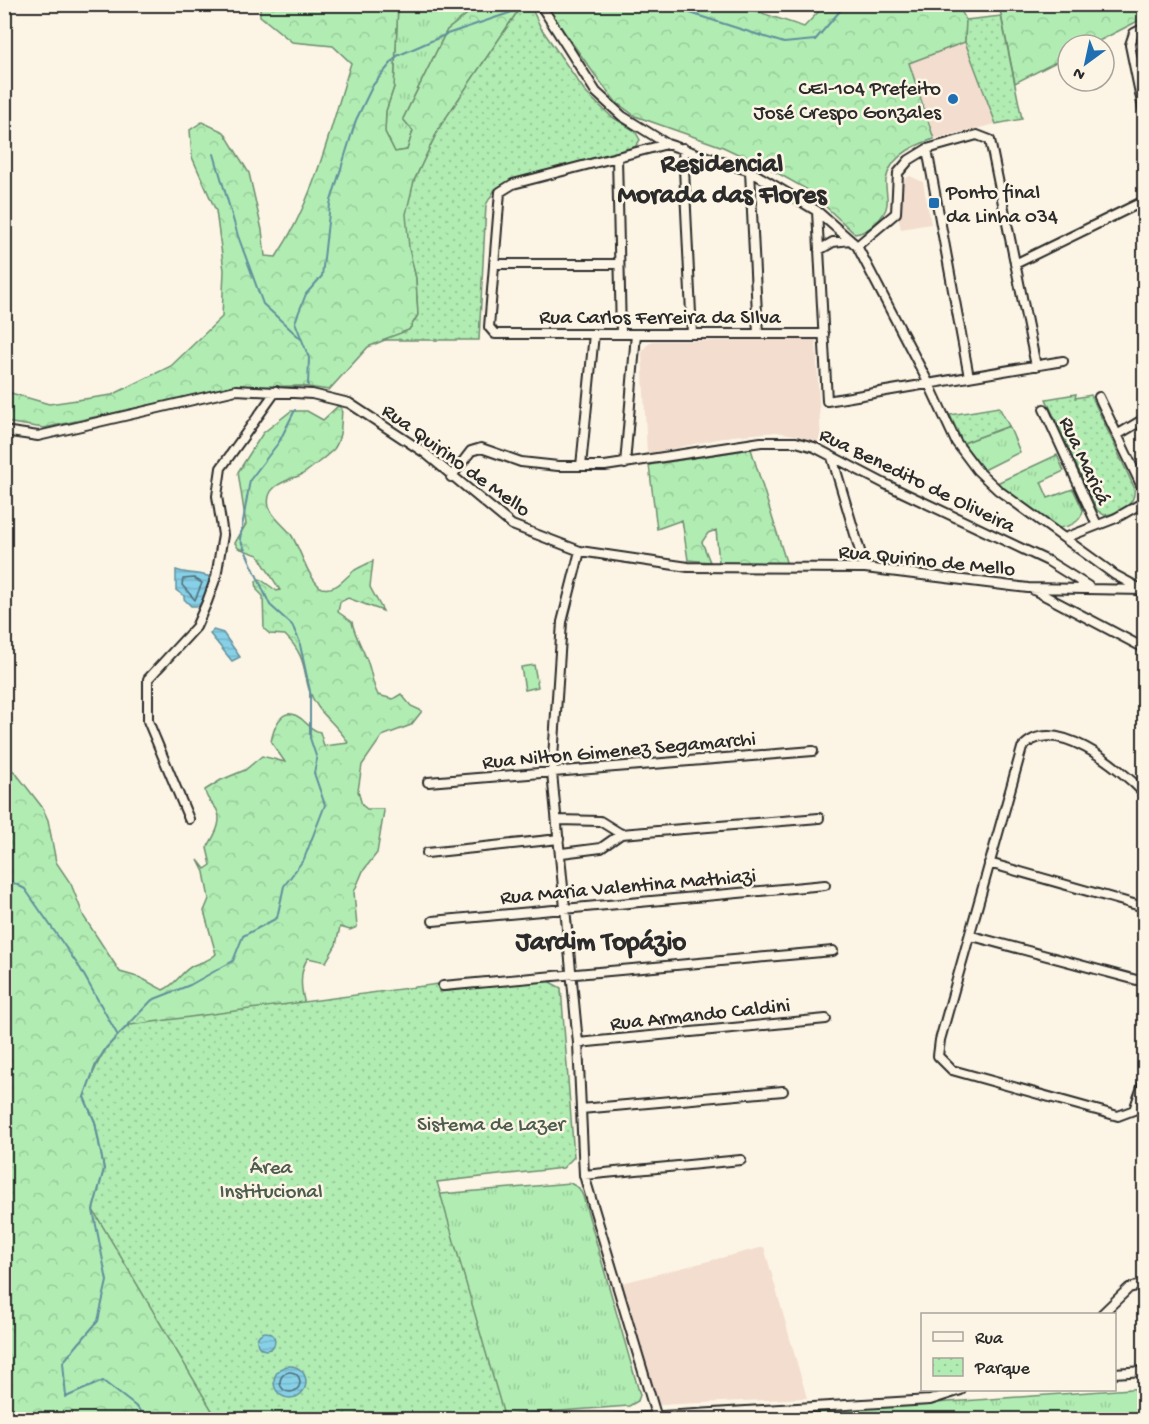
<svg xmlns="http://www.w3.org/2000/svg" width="1149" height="1424" font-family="'Gochi Hand',sans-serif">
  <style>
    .built { fill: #f3ddcf }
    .grass { fill: url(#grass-tufts); stroke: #6e8c6f; stroke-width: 1.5 }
    .forest { fill: url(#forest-crowns); stroke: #6e8c6f; stroke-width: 1.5 }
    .park { fill: url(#park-dots); stroke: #6e8c6f; stroke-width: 1.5 }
    .garden { fill: #b1edb3; stroke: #6e8c6f; stroke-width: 1.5 }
    .water { fill: url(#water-rules); stroke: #628f9c; stroke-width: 1.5 }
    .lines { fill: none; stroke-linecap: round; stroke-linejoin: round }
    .shore { stroke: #506d77; stroke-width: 1.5 }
    .stream { stroke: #628f9c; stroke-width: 2 }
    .minor-casing { stroke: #2b2b2b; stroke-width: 12 }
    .minor { stroke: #fcf5e5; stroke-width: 8 }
    .poi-dot { fill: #1f6fb2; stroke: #fcf5e5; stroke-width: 2 }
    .labels { text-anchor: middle; stroke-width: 5; stroke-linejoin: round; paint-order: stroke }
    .poi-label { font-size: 21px; fill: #2b2b2b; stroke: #fcf5e5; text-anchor: end }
    .street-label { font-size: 21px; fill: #2b2b2b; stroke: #fcf5e5 }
    .park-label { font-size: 21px; fill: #4c5c4d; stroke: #fcf5e5 }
    .district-label { font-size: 27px; font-weight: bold; fill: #2b2b2b; stroke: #fcf5e5 }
  </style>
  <defs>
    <pattern id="grass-tufts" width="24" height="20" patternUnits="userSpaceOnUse" patternTransform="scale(1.5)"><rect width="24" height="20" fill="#b1edb3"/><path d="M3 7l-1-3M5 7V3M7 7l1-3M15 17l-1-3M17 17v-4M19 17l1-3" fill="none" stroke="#98cb9a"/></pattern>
    <pattern id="forest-crowns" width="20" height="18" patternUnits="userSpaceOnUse" patternTransform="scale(1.5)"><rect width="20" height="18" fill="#b1edb3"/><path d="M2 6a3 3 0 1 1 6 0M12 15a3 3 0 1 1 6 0" fill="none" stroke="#98cb9a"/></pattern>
    <pattern id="park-dots" width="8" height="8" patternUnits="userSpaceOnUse" patternTransform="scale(1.5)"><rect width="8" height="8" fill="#b1edb3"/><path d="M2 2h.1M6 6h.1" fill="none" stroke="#98cb9a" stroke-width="1.8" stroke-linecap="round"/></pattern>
    <pattern id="water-rules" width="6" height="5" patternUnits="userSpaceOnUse" patternTransform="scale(1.5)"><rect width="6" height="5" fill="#87d1e8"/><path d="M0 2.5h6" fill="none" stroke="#75b4c7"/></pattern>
  </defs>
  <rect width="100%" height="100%" fill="#fcf5e5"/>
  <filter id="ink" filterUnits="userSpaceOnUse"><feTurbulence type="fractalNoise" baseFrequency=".0167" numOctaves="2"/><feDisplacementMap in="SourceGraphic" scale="12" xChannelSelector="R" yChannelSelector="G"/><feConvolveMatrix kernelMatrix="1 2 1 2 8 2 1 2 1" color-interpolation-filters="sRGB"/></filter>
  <g filter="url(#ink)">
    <!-- built -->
    <path class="built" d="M965,42l31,82 -62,15 -25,-76z
      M910,176l13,6 8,42 -30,5 -3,-12 1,-35z
      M816,340l5,104 -21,-8 -24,-4 -44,4 -85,18 -5,-101 4,-7 7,-5z
      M764,1247l43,151 -149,7 -36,-122z"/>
    <!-- grass -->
    <path class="grass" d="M398,5h77v3l-28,22 -44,89 10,12 -6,19 -12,2 -10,-20 1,-21 8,-24z
      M1009,426l11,26 -36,18 -21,-27z
      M1057,455l7,16 -23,11 7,16 25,-9 10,21c-2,13 -15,17 -26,18l-60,-45z
      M570,1183l9,5 4,8 57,199 -2,6 -9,5 -178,13 -74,-215 64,-10z
      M1144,1388l-2,31 -443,1z"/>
    <!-- forest -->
    <path class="forest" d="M260,5h138l-4,82 -8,24 -1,21 10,20 12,-2 6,-19 -10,-12 44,-89 28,-22v-3h47l-83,123 -25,53 -5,67 7,30 2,37 -9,15 -41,17 -39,43 -28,-4 -69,1 -188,41 -39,-6 -1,-31 45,13 63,-9 59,-29 51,-49 2,-47 -8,-59 -24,-54 -2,-27 12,-8 22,10 25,41 13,57 3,26 11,1c39,-58 54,-128 75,-194l-18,-17 -41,-4 -32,-26z
      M545,5h193l66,22 21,-22h133l8,15 -1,22 -56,21 25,76c-20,6 -44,18 -48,41 -1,7 2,16 1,24 -1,13 -20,29 -32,30l-47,-44 -36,-20 -49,-23 -88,-31 -19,-14 -21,-27z
      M999,5h145v13l-53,27h-23v11l-53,27z
      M338,406l4,3c-1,12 0,29 -8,40 -4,4 -28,24 -33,26 -14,6 -37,10 -32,32 4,12 17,19 23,29 10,17 14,38 29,52 17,3 22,-9 34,-18 5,-3 12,-6 18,-9l-3,26 13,24 -35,-13 -8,4 -2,10 14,10c3,15 11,26 16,41 4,11 4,21 10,32l15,4 8,-5 10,12 11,5 -11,14 -29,11 -20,29 -4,26 4,14 5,4h15l2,2 -7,42 -14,18 -9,21 3,35 -7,3 -10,-3 -4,18 -10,17 -18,-4c-12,17 -5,42 1,60l-13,401h-291l-1,-654 11,7 27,35 6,13 8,42 15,22 13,33 36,55 21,6 22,12c15,-7 18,-19 31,-25 9,-4 14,-3 22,-11l-12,-43 5,-12 -5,-27 -6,-12 7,9 6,-4 -4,-17c7,-12 18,-28 8,-41 -5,-6 -9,-9 -10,-17l16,-10 24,-10 17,-14 23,6 -14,-20c2,-11 9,-36 26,-26 10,5 11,13 23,16l4,14 24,-3c-3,-9 -24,-27 -30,-36 -19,-26 -5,-45 -33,-72l-15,-1 -6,-5 -1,-33 -6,-6 -1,-9 4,-2 17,12 3,-1 -22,-35 -20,-7 -3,-5 11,-19 -8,-52 25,-39 28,-22h16l16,9z
      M751,449l36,116 -68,-2 -3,-33 -8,3 -6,9 8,20 -22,-2 -6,-40 -25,9 -8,-64z"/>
    <!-- park -->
    <path class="park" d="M522,5h8l11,23 46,66 25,23 23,14 5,9 -5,7 -121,32 -19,10 -9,16 -7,135h-97l27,-10 9,-15 -2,-37 -7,-30 -3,-34 8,-33 25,-53z
      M1001,16l21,103 -26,5 -31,-82 1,-22z
      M1076,394l-1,4 16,-3 43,92c3,17 -14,27 -30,28l-7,-5 -51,-111z
      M999,407l10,19 -46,17 -13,-28z
      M539,981h9l13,7 13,169 -11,11 -126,14 68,237h-288l-124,-209 11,-41 -9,-47 -11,-25c10,-28 20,-54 46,-72l308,-41 1,8z"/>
    <!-- garden -->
    <path class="garden" d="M534,665l4,22 -13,3 -4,-23z"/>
    <!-- water -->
    <path class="water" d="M176,570c11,4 22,3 35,7l-10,29h-10l-7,-7v-3l-8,-6z
      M213,630l10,3 17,24 -8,4 -22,-27z
      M257 1341a9 9 0 1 1 18 0a9 9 0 1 1-18 0Z
      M274 1382a16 16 0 1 1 32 0a16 16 0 1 1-32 0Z"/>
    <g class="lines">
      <!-- shore -->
      <path class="shore" d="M194,578l8,5 -7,17 -13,-15 1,-6z
        M280 1382a10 10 0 1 1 20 0a10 10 0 1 1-20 0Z"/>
      <!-- stream -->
      <path class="stream" d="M662,4l122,39 31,-3 31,-36
        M951,4c19,8 31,10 49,0
        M214,154l24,82 25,68 38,35
        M308,385l1,-27 -14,-36 11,-28 16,-18 8,-72 26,-84 17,-35 24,-29 50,-22 74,-25
        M4,878l21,11 55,79 37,66
        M84,1097l12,-33 10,-16 46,-48 38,-15 43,-24 10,-25 34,-18 7,-32 20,-27 21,-54 -11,-32 3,-14 -7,-21v-47l-11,-51 -7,-15 -22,-20 -30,-66 10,-59 29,-38 16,-32
        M84,1097l11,25 9,47 -11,41 14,71 -9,40 -35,41 3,35 37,-16 35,27 8,12"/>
      <defs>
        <path id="minor" d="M540,4l56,88 26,24 45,28 83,27 67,40 40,35 72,138 27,58 21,28 21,20 117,85 26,14
          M1144,28l-10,5 -4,12 14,68
          M667,144l-154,40 -13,8 -11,135 6,7h329
          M683,148l9,186
          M927,149l42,228
          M617,157l4,177
          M750,171l8,163
          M817,211l10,190 236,-40
          M857,246l39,-33 2,-40 11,-13 18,-11 50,-14 13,5 46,226
          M819,250l14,-8 17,-2
          M494,264h125
          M1015,264l129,-63
          M1099,397l45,94
          M1044,409l53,116
          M4,431l34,5 198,-46 76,4 37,9 76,50 87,72 68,26 108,16 177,1 163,20 116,2
          M1117,435l27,-16
          M832,457l33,111
          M625,464l11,-130
          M581,466l13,-132
          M451,477l20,-26 10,-3 40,14 37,4h47l156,-24h35l18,5 71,37 163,77 40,25
          M1065,538l51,-20 28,-16
          M580,551l-18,71 -10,151 26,270 6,132 72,240
          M1032,589l112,59
          M428,782l385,-31
          M1144,793c-24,-25 -91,-81 -122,-45l-82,292 -2,16 14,14 166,46 16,-6 10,-29
          M189,819l-41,-98v-42l48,-52 11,-25 9,-25 7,-42 -6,-39 4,-28 55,-77
          M558,820l42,1 21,13
          M427,853l132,-14
          M562,853l39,-5 20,-14 198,-16
          M989,863l155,44
          M433,921l392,-36
          M972,936l172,46
          M443,986l390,-35
          M578,1043l248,-24
          M581,1109l202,-18
          M584,1175l157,-15
          M1102,1314l27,-26 15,-4
          M1114,1373l30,-2
          M595,1420l335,-20 31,-10"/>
      </defs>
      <!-- minor casing -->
      <use href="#minor" class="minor-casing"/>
      <!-- minor -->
      <use href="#minor" class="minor"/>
    </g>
  </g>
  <!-- markers -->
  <g class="poi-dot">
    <circle cx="953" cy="99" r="6"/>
    <rect x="928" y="197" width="12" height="12" rx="3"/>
  </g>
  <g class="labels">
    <!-- poi labels -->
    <g class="poi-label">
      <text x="941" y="94">CEI-104 Prefeito<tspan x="941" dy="24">José Crespo Gonzales</tspan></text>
      <text x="946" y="198" text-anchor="start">Ponto final<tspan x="946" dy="24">da Linha 034</tspan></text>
    </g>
    <!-- street labels -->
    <g class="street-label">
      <text x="660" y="323">Rua Carlos Ferreira da SIlva</text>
      <text transform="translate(457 459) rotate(36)" y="7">Rua Quirino de Mello</text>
      <text transform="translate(1086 460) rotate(65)" y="7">Rua Maricá</text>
      <text transform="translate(918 479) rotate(26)" y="7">Rua Benedito de Oliveira</text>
      <text transform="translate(927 559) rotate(6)" y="7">Rua Quirino de Mello</text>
      <text transform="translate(619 749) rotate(-5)" y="7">Rua Nilton Gimenez Segamarchi</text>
      <text transform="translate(628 885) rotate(-5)" y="7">Rua Maria Valentina Mathiazi</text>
      <text transform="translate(700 1013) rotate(-6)" y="7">Rua Armando Caldini</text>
    </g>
    <!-- park labels -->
    <g class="park-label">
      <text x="491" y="1130">Sistema de Lazer</text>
      <text x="271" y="1173">Área<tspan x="271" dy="24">Institucional</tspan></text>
    </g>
    <!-- district labels -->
    <g class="district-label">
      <text x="722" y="171">Residencial<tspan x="722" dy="31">Morada das Flores</tspan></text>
      <text x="601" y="949">Jardim Topázio</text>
    </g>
  </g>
  <!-- margin -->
  <rect width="1149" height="1424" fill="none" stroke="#fcf5e5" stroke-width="24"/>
  <rect x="12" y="12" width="1125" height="1400" fill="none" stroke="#2b2b2b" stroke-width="2" filter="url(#ink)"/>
  <!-- legend -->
  <rect x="921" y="1313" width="195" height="78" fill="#fcf5e5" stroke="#a8a49b" stroke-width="1.5"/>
  <rect x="933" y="1332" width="30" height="9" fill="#fcf5e5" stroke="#a8a49b" stroke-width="1.5"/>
  <text x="975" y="1343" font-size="18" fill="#2b2b2b">Rua</text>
  <rect x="933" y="1358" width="30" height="18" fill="url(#park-dots)" stroke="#a8a49b" stroke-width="1.5"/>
  <text x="975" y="1373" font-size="18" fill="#2b2b2b">Parque</text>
  <!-- north arrow -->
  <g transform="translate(1086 63) rotate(213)"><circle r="28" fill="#fcf5e5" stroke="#a8a49b" stroke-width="1.5"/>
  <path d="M0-4.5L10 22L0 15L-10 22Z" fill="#1f6fb2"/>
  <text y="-9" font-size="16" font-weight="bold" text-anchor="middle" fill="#2b2b2b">N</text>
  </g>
</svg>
